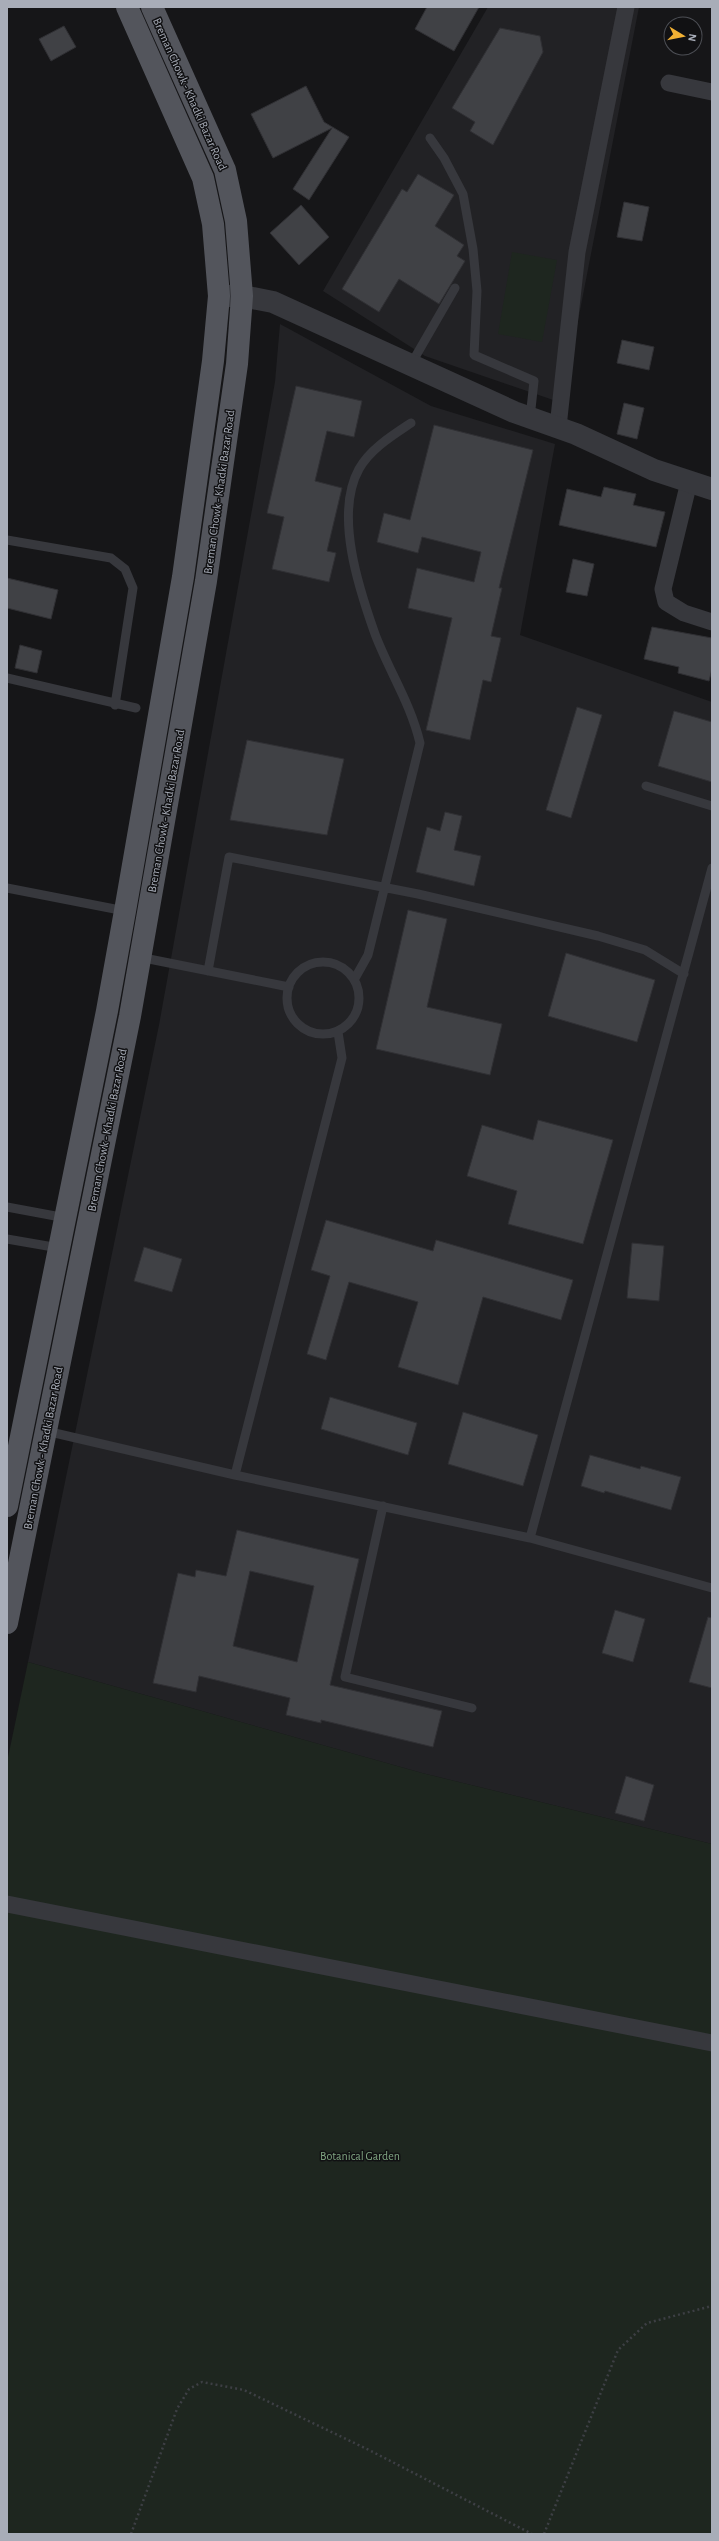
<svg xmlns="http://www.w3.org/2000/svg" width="719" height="2541" font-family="'Alegreya Sans',sans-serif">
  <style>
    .built { fill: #222225 }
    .green { fill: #1e261f }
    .building { fill: #404145; stroke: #303034; fill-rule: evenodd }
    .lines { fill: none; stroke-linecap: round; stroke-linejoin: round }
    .path { stroke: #3d3f44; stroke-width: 2.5; stroke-dasharray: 2 3; stroke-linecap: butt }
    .service { stroke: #37383d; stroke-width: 9 }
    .minor { stroke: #37383d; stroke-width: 17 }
    .tertiary { stroke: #37383d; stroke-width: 22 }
    .primary { stroke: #53555c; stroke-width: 22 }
    .labels { text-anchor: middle; stroke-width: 3; stroke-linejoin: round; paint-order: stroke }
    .street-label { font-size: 12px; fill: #a8adb8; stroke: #111113 }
    .park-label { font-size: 12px; fill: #7fa381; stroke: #111113 }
  </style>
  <rect width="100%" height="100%" fill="#161618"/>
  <!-- built -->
  <path class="built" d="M488,7h151l-77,396 -137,-47 -102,-65z
    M280,324l151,82 124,38 -35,191 192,67v1142l-290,-71 -394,-111 131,-637 116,-643z"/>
  <!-- green -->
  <path class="green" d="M512,252l45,8 -15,82 -44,-8z
    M28,1662l394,111 290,71v690h-705v-772z"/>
  <!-- building -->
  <path class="building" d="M427,7h52l-25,44 -39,-22z
    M64,26l12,21 -25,14 -12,-22z
    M500,28l40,8 3,16 -50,93 -23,-14 5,-9 -23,-14z
    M306,86l18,36 25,15 -40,63 -16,-11 39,-61 -59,30 -22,-44z
    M418,174l36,21 -19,31 29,19 -7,11 8,5 -26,43 -40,-25 -20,33 -37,-23 60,-100 5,3z
    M624,202l25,5 -7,34 -25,-4z
    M301,205l28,32 -30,28 -29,-32z
    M622,340l32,7 -5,23 -32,-7z
    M296,386l66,15 -8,36 -27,-6 -12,50 27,7 -15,63 9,2 -7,29 -57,-13 12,-52 -17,-4z
    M624,403l20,5 -7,31 -20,-5z
    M434,425l99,25 -34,138h3l-11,48 10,2 -10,44 -8,-2 -13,60 -44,-10 26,-112 -44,-10 9,-40 57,14 7,-30 -59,-15 -4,16 -41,-11 7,-29 26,7z
    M604,487l32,7 -3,11 32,7 -9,35 -97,-22 8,-36 34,8z
    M573,559l21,5 -7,32 -21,-4z
    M7,578l51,12 -7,29 -44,-11z
    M652,627l60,11v31l-3,12 -31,-8 1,-6 -35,-8z
    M20,645l22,6 -5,22 -22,-5z
    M577,707l25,8 -31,103 -25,-8z
    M674,711l38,11v60l-54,-16z
    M247,740l97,19 -17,76 -97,-15z
    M445,812l17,4 -8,34 27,6 -7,30 -58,-14 11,-45 13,4z
    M408,910l39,9 -20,88 75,17 -12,51 -114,-26z
    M566,953l89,27 -18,62 -89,-26z
    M538,1120l75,20 -30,104 -75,-20 9,-33 -50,-15 15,-51 51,15z
    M326,1220l107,31 3,-11 137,40 -12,40 -78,-23 -25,88 -60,-18 20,-65 -69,-20 -23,78 -19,-6 23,-78 -19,-6z
    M632,1243l32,3 -5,55 -32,-3z
    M144,1247l38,12 -10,33 -38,-11z
    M330,1397l87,26 -9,32 -87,-26z
    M463,1412l75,23 -15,51 -75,-22z
    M590,1455l50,14 1,-3 40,11 -10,33 -66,-19 -1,2 -23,-7z
    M237,1530l122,29 -29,126 112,26 -9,36 -112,-27v3l-35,-8 4,-17 -91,-22 -3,16 -43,-9 25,-110 17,4 1,-7 30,6zM250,1571l64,15 -17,76 -64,-16z
    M615,1610l30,9 -12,43 -31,-9z
    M708,1617l4,1v70l-23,-6z
    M626,1776l28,9 -10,36 -29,-8z"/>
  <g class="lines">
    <!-- path -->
    <path class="path" d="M131,2534l46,-125 12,-20 13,-7 42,8 127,61 161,83
      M544,2534l74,-184 29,-27 65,-17"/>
    <!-- service -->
    <path class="service" d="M430,138l14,20 19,36 10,55 4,42 -3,64 60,26 -4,37
      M410,366l45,-78
      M7,540l104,18 14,11 8,19 -18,117
      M7,678l129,30
      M646,786l66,20
      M7,888l118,23
      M139,957l150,30
      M287 998a36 36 0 1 1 72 0a36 36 0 1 1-72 0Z
      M208,971l21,-114 189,37 180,42 47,14 39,24
      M354,980l14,-25 52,-212c-9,-39 -31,-72 -45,-109 -16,-45 -41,-120 -16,-165 11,-20 34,-34 52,-46
      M7,1207l59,11
      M7,1239l52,9
      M46,1431l189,44 295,63 182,50
      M235,1475l107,-417 -4,-26
      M383,1506l-38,171 127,31
      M530,1538l182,-670"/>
    <!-- minor -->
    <path class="minor" d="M669,83l43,9
      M558,427l19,-175 49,-245
      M689,482l-26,107 3,13 18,11 28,9
      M7,1904l705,139"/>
    <!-- tertiary -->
    <path class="tertiary" d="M219,296h23l31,6 241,110 62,22 78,36 58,19"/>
    <!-- primary -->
    <path class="primary" d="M7,1506l100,-495 18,-100 58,-334 30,-216 6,-65 -6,-72 -10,-46 -76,-171
      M7,1623l123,-607 76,-435 31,-217 5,-68 -6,-75 -11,-51 -73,-163"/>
  </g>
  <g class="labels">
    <!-- street labels -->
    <g class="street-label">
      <text transform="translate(190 94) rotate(66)" y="4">Breman Chowk - Khadki Bazar Road</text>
      <text transform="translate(219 492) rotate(-82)" y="4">Breman Chowk - Khadki Bazar Road</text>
      <text transform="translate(166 811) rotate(-80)" y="4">Breman Chowk - Khadki Bazar Road</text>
      <text transform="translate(107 1130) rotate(-79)" y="4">Breman Chowk - Khadki Bazar Road</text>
      <text transform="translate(43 1448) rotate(-79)" y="4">Breman Chowk - Khadki Bazar Road</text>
    </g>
    <!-- park labels -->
    <g class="park-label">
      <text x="360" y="2160">Botanical Garden</text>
    </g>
  </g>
  <!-- border -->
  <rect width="719" height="2541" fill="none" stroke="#a8adb8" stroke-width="16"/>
  <!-- north arrow -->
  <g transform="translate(683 36) rotate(100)"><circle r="19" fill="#111113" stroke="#4d4f55"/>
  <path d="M0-3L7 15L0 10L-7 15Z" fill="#f2b134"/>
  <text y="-6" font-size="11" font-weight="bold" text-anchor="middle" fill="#a8adb8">N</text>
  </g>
</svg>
